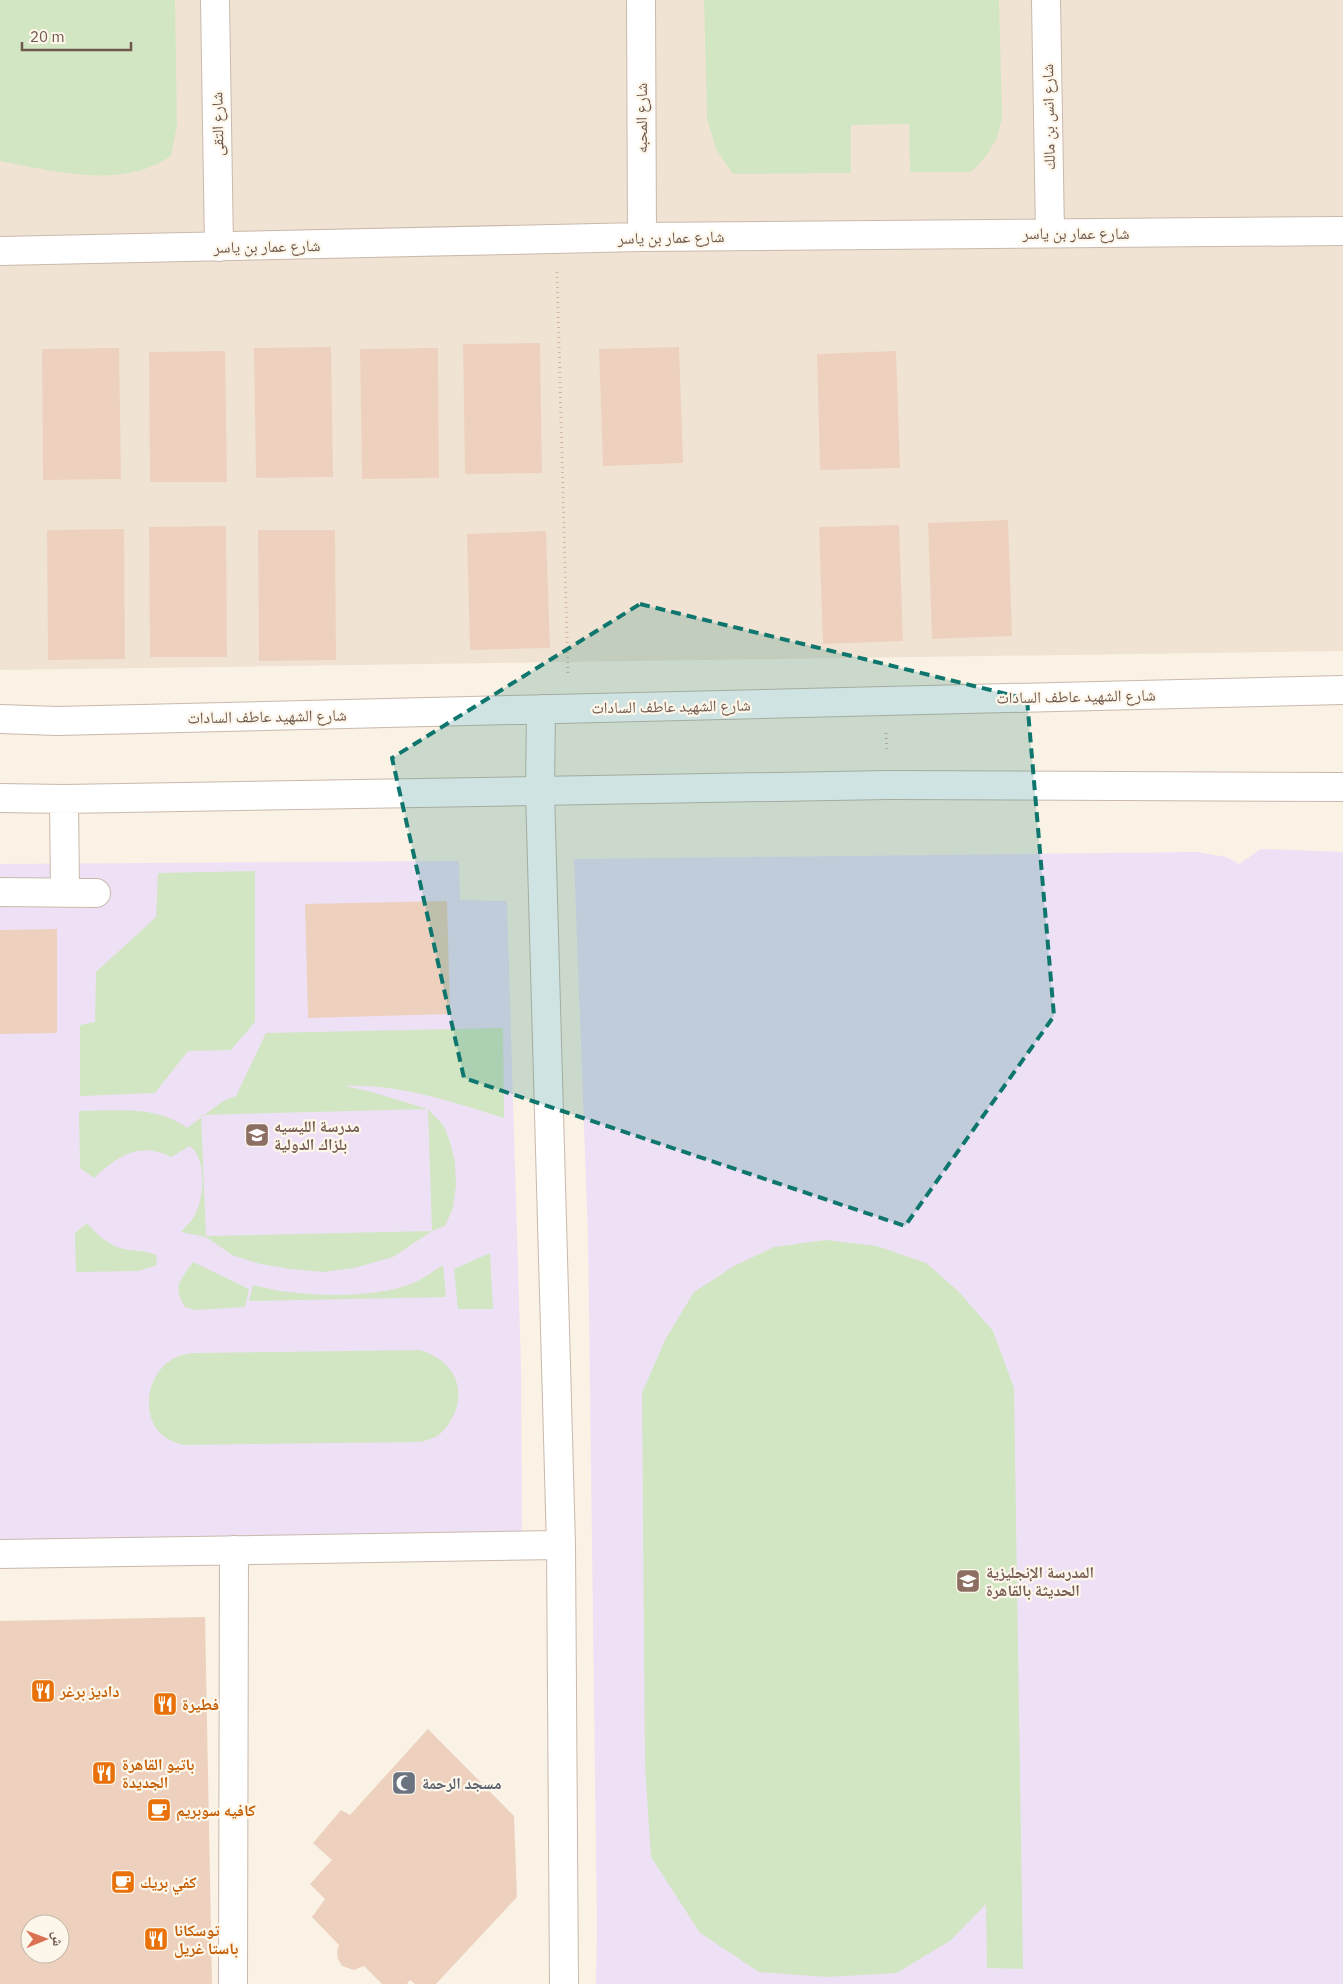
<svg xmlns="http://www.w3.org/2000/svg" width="1343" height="1984" font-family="'IBM Plex Sans','Noto Naskh Arabic',sans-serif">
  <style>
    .residential { fill: #f1e3d3 }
    .education { fill: #eee1f6 }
    .green { fill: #d2e6c4; fill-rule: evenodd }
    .building { fill: #edd1be; fill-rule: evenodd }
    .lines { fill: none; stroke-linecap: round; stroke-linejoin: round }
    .minor-casing { stroke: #cab9ac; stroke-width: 30 }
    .path { stroke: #d2b4a2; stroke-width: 3; stroke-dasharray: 1 4; stroke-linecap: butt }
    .minor { stroke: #fff; stroke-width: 28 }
    .marked { fill: #0f766e; fill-opacity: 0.2; stroke: #0f766e; stroke-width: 4; stroke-dasharray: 10 6; stroke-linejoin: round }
    .labels { text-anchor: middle; stroke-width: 4.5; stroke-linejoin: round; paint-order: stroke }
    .street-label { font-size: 16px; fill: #70594c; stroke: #fdf6ea }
    .education-label { font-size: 16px; font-weight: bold; fill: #785e54; stroke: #fdf6ea; text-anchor: start }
    .food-label { font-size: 16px; font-weight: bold; fill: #c56008; stroke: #fdf6ea; text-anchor: start }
    .worship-label { font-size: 16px; font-weight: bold; fill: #5b616d; stroke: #fdf6ea; text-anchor: start }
  </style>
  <rect width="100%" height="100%" fill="#faf2e4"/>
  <!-- residential -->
  <path class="residential" d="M0,0h1343v651l-1343,19z"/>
  <!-- education -->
  <path class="education" d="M1261,849l82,3v1132h-747l1,-56 -9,-694 -14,-375 623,-7 29,5 13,7z
    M459,861l1,39 47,1 14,467 1,164 -522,11v-679z"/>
  <!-- green -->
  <path class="green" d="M0,0h175l2,125 -6,31c-48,34 -118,15 -171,5z
    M704,0h295l3,118 -5,20 -11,18 -15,16h-61l-1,-48 -58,1v48l-118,1 -17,-25 -9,-30z
    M255,871v151l-24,28 -43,1 -33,42 -75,3v-71l15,-3 1,-50 60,-55 2,-44z
    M503,1028l1,90c-52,-16 -103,-34 -159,-32l23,5 60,18 16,17 7,19 4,18 1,22 -3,23 -8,18 -13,5 -39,26 -39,11 -31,4 -32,-3 -31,-5 -28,-9 -26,-18 -25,-5c5,-6 12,-12 15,-19 8,-19 11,-53 -6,-67l-19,11c-32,-16 -53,-1 -77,21l-14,-10 -1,-57c37,0 77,-6 108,17l36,-27 13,-5 30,-63zM428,1109l4,122 -226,5 -5,-121z
    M87,1223c12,14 24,25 43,27 10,1 17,1 26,5l1,10 -18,6 -63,1 -1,-39z
    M826,1240l51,6 49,17 32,28 35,40 21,57 9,581 -36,-1 -1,-64 -35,36 -54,33 -70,4 -68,-5 -59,-39 -49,-76 -6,-91 -3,-373 24,-55 28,-46 40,-26 40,-19z
    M490,1253l3,56h-35l-4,-40z
    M193,1262l56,27 -4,18 -49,3 -11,-3c-13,-21 -5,-26 8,-45z
    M443,1265l3,32 -197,4 4,-16c42,12 120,15 160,-2 10,-4 20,-12 30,-18z
    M420,1350c29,9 46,32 35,62 -4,9 -10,19 -19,25 -4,2 -10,3 -15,5l-239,3c-8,-3 -17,-6 -23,-13 -20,-24 -9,-65 20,-76 4,-2 11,-2 15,-3z"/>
  <!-- building -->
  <path class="building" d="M540,343l2,130 -77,1 -2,-130z
    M331,347l2,130 -77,1 -2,-130z
    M679,347l4,116 -80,3 -4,-117z
    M119,348l2,131 -78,1 -1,-131z
    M438,348l1,130 -77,1 -2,-130z
    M225,351l2,131h-77l-1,-130z
    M896,351l4,117 -80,2 -3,-116z
    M1008,520l4,116 -80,3 -4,-116z
    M899,525l4,116 -80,3 -4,-117z
    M226,526l1,131h-77l-1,-130z
    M124,529l1,130 -77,1 -1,-130z
    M258,530h77l1,130 -77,1z
    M546,531l4,117 -80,2 -3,-116z
    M447,901l3,113 -142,4 -3,-114z
    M57,929v104l-57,1v-104z
    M205,1617l7,367h-212v-363zM30,1924h30v30h-30z
    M428,1729l86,87 3,81 -81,87h-21l-5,-4 -3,4h-25l-18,-18 -10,4 -12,-4 -4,-7 -1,-7 2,-7 -27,-28 13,-18 -15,-15 22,-24 -19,-17 28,-33 9,5z"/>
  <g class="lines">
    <defs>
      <path id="minor" d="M215,0l4,247
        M641,0l1,237
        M1046,0l4,233
        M0,251l642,-14 701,-6
        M541,709l-1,81 21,755 3,439
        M0,719l57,2 1286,-31
        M0,798l64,1 824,-14 455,2
        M64,799l1,94
        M0,892l96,1
        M0,1554l561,-9
        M233,1984l1,-434"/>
    </defs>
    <!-- minor casing -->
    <use href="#minor" class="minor-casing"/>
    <!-- path -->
    <path class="path" d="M557,272l11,403
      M886,733l1,19"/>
    <!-- minor -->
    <use href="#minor" class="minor"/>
  </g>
  <!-- marked area -->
  <path class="marked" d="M640,604l387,95 27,317 -149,210 -441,-148 -72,-320z"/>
  <!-- icons -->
  <defs>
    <symbol id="school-square" viewBox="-11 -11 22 22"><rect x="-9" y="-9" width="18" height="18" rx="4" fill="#8d6e63" stroke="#fdf6ea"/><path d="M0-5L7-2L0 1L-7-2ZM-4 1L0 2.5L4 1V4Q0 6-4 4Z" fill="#fff"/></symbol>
    <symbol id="restaurant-square" viewBox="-11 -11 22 22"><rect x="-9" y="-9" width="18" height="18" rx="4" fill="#e8710a" stroke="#fdf6ea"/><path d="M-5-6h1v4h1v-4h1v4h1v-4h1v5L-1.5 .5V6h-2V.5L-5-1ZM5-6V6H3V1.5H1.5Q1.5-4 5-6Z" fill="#fff"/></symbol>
    <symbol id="mosque-square" viewBox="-11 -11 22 22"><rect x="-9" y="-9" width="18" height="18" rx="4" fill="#6b7280" stroke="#fdf6ea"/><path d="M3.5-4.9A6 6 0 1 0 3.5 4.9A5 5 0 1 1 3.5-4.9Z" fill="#fff"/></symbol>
    <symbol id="cafe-square" viewBox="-11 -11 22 22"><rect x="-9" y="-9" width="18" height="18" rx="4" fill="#e8710a" stroke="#fdf6ea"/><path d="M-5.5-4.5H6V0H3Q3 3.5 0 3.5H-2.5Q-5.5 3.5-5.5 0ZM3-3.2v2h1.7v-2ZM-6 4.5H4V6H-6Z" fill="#fff"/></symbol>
  </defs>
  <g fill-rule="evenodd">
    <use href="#school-square" x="243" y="1121" width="28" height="28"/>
    <use href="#school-square" x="954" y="1567" width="28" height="28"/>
    <use href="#restaurant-square" x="29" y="1677" width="28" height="28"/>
    <use href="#restaurant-square" x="151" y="1690" width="28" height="28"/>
    <use href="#restaurant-square" x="90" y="1759" width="28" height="28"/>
    <use href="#mosque-square" x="390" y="1769" width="28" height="28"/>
    <use href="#cafe-square" x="145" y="1796" width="28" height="28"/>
    <use href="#cafe-square" x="109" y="1868" width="28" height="28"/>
    <use href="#restaurant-square" x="142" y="1925" width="28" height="28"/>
  </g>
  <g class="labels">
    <!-- street labels -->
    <g class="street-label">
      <text transform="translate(1048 117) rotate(-91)" y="6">شارع انس بن مالك</text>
      <text transform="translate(641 118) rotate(-90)" y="6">شارع المحبه</text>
      <text transform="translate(217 124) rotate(-91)" y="6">شارع التقى</text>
      <text x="1076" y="239">شارع عمار بن ياسر</text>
      <text transform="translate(671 237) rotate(-1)" y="6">شارع عمار بن ياسر</text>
      <text transform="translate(267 246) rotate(-1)" y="6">شارع عمار بن ياسر</text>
      <text transform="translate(1076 696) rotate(-1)" y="6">شارع الشهيد عاطف السادات</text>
      <text transform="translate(671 706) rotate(-1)" y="6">شارع الشهيد عاطف السادات</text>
      <text transform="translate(267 716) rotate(-1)" y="6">شارع الشهيد عاطف السادات</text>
    </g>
    <!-- education labels -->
    <g class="education-label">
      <text x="274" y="1132">مدرسة الليسيه<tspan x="274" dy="18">بلزاك الدولية</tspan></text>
      <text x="986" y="1578">المدرسة الإنجليزية<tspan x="986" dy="18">الحديثة بالقاهرة</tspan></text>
    </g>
    <!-- food labels -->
    <g class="food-label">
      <text x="60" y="1697">داديز برغر</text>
      <text x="182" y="1710">فطيرة</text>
      <text x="122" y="1770">باتيو القاهرة<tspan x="122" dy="18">الجديدة</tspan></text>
      <text x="176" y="1816">كافيه سوبريم</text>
      <text x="140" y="1888">كفي بريك</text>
      <text x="174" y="1936">توسكانا<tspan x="174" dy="18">باستا غريل</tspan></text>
    </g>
    <!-- worship labels -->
    <g class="worship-label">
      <text x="422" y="1789">مسجد الرحمة</text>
    </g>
  </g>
  <!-- north arrow -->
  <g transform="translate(45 1939) rotate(89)"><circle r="24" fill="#fdf6ea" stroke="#c5b7ab"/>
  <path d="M0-4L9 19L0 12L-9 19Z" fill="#da7153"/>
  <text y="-8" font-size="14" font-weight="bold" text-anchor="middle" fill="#70594c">ش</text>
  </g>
  <!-- scale -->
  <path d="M22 42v8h109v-8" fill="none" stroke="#70594c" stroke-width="2.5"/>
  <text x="30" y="42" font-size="15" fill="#70594c" stroke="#fdf6ea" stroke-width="4" paint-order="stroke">20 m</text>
</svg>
